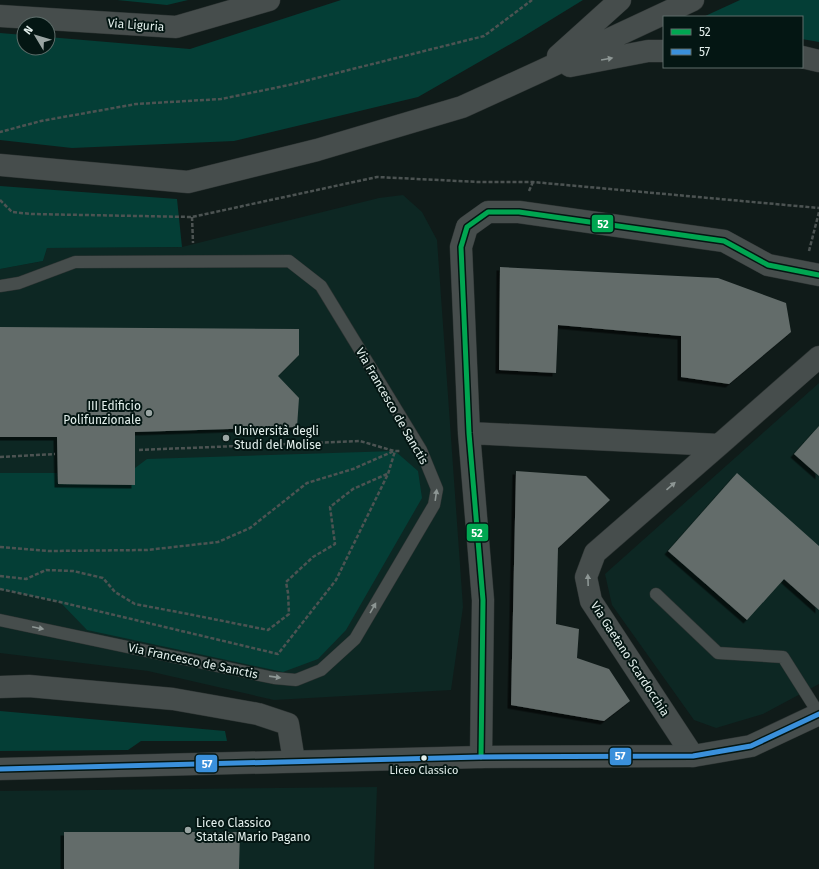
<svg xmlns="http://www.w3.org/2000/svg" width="819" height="869" font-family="'Fira Sans',sans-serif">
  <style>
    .built { fill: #0d2723 }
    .green { fill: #043e36 }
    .building { fill: #636c6a; filter: url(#shadow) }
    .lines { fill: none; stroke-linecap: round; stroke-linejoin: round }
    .lane-casing { stroke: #2c3332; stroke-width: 13 }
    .street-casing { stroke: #2c3332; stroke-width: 23 }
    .secondary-casing { stroke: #2c3332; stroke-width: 23 }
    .path { stroke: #4c5352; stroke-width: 2.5; stroke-dasharray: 4 2; stroke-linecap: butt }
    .lane { stroke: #464d4c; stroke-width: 12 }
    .street { stroke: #464d4c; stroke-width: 22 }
    .secondary { stroke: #464d4c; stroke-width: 22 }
    .bus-1-casing { stroke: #041613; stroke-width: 8 }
    .bus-2-casing { stroke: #041613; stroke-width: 8 }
    .bus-1 { stroke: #00a651; stroke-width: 5 }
    .bus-2 { stroke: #3a90db; stroke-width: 5 }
    .oneway { fill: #8d9694 }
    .poi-dot { fill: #9aa5a3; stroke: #041613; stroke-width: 1.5 }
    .bus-dot { fill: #e4f0ed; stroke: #041613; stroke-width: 1.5 }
    .labels { text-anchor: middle; stroke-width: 4; stroke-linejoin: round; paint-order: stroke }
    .bus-label { font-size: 11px; fill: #e4f0ed; stroke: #041613 }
    .street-label { font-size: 12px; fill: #e4f0ed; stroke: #041613 }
    .poi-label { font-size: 12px; fill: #e4f0ed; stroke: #041613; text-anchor: start }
    .line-badge { stroke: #041613; stroke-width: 1.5 }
    .badge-label { font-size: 11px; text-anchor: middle; font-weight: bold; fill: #fff }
  </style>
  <defs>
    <filter id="shadow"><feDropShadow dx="-3.5" dy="3.5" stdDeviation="0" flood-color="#0009"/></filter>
  </defs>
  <rect width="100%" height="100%" fill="#101b19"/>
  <!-- built -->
  <path class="built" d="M403,195l19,17 15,28 26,367 -12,83 -177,10 -126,-29 -148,-18v-384l43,-8 4,-13 135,-1 197,-49z
    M819,383v301l-56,30 -47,14 -22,-8 -82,-115 -7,-31z
    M377,787l-3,82h-374v-78z"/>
  <!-- green -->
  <path class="green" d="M117,0h71l-21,5z
    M341,0h242l-62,38 -103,59 -184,44 -162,7 -72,-8v-107l24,2v13h24v-11l142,12z
    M740,0h79v42l-17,-3v-22h-99z
    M0,186l177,13 5,48 -135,1 -4,13 -43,8z
    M395,451l23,20 4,27 -76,132 -28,29 -35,13 -196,-42 -27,-28 -60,-13v-116h57l1,11 77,1v-17l12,-9z
    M0,711l225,20 2,10h-86l-13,9 -128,1z"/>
  <!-- building -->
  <path class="building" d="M500,267l218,11 68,25 5,29 -62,52 -48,-7v-41l-123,-11 -2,48 -57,-3z
    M0,327l299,2v26l-21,21 21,22 -2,29 -162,5v53l-77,-1 -1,-47h-57z
    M819,426v50l-25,-22z
    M516,471l70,5 24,24 -52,48 -2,76 23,5 -2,29 32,11 21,32 -26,20 -93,-16z
    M737,473l82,73v64l-35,-31 -37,41 -79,-69z
    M64,832h176l-1,37h-175z"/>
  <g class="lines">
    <defs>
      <path id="lane" d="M0,286l19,-3 56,-21 214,-1 32,25 100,164 16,39 -3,16 -79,134 -34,31 -25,10 -22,-2 -274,-58
        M656,594l62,59 65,4 36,57"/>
      <path id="street" d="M0,16l176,11 93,-27
        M469,433l250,12 100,-88
        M0,687l29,-1 144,13 85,15 30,10 6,37
        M693,756l-102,-155 -5,-24 9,-24 124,-108
        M481,757l2,-157 -14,-167 -8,-186 6,-20 21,-15h31l205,29 44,24 51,10"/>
      <path id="secondary" d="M558,56l62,-56
        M802,57l17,4
        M570,66l78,-15h16
        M0,165l188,17 129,-32 145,-43 79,-36 152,-71
        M0,769l481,-12 212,-1 58,-10 68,-32"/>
    </defs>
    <!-- lane casing -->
    <use href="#lane" class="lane-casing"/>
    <!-- street casing -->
    <use href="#street" class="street-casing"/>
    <!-- secondary casing -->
    <use href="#secondary" class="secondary-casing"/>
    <!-- path -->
    <path class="path" d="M0,133v-1l41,-11 95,-17 85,-5 68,-14 195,-49 48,-36
      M529,191l4,-9
      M0,200l12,12 19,2 161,3 185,-40 102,5h54l286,26
      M192,217l1,26
      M809,251l10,-39
      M139,450l221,-9 34,10
      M0,457l55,-3
      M0,547l49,4 98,-1 71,-8 32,-14 57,-45 46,-14 41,-18
      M0,576l26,3 20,-9 27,1 30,7 12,14 20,12 53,10 80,16 21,-16 -1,-21 -2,-11 27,-25 22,-13 -5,-37 23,-18 34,-15
      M0,589l60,13 218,52 58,-74 52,-106 7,-23h6"/>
    <!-- lane -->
    <use href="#lane" class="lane"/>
    <!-- street -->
    <use href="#street" class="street"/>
    <!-- secondary -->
    <use href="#secondary" class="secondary"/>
    <defs>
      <path id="bus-1" d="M481,757l2,-157 -14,-167 -8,-186 6,-20 21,-15h31l205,29 44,24 51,10"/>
      <path id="bus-2" d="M0,769l481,-12 212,-1 58,-10 68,-32"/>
    </defs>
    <!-- bus-1 casing -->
    <use href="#bus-1" class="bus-1-casing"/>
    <!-- bus-2 casing -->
    <use href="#bus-2" class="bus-2-casing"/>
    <!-- bus-1 -->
    <use href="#bus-1" class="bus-1"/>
    <!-- bus-2 -->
    <use href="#bus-2" class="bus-2"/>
  </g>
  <!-- one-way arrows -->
  <defs><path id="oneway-solid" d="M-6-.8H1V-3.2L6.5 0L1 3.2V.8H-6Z"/></defs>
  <g class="oneway">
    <use href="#oneway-solid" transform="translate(607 59) rotate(-10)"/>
    <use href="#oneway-solid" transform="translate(671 486) rotate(-41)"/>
    <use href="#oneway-solid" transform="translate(436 495) rotate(-82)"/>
    <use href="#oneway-solid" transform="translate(588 580) rotate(-92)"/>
    <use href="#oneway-solid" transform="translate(373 608) rotate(-60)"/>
    <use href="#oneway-solid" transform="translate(38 628) rotate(12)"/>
    <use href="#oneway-solid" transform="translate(275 677) rotate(8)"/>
  </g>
  <!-- markers -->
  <g class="poi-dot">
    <circle cx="149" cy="413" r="4"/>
    <circle cx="226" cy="438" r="4"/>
    <circle cx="188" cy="830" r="4"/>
  </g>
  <circle class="bus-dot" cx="424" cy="758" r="3.5"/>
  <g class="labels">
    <!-- bus labels -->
    <g class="bus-label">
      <text x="424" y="774">Liceo Classico</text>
    </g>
    <!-- street labels -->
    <g class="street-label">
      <text transform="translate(136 25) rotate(4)" y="4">Via Liguria</text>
      <text transform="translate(392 406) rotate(60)" y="4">Via Francesco de Sanctis</text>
      <text transform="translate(630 659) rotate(57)" y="4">Via Gaetano Scardocchia</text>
      <text transform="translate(193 661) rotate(12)" y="4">Via Francesco de Sanctis</text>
    </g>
    <!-- poi labels -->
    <g class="poi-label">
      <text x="141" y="410" text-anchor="end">III Edificio<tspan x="141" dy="14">Polifunzionale</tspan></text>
      <text x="234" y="435">Università degli<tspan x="234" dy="14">Studi del Molise</tspan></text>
      <text x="196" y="827">Liceo Classico<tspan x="196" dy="14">Statale Mario Pagano</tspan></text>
    </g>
  </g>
  <g class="line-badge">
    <rect x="591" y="214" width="23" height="19" rx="4" fill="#00a651"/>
    <rect x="466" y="523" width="23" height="19" rx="4" fill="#00a651"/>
    <rect x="609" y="747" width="23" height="19" rx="4" fill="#3a90db"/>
    <rect x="195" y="754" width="23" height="19" rx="4" fill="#3a90db"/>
  </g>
  <g class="badge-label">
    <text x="603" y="228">52</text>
    <text x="477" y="537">52</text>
    <text x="620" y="760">57</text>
    <text x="207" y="768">57</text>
  </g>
  <!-- legend -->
  <rect x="663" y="16" width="140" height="52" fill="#041613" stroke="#5e6d6a"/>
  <rect x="671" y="29" width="20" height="6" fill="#00a651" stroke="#5e6d6a"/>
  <text x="699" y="36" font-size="12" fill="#e4f0ed">52</text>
  <rect x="671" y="49" width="20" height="6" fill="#3a90db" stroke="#5e6d6a"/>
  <text x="699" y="56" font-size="12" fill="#e4f0ed">57</text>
  <!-- north arrow -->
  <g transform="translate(36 36) rotate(308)"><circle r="19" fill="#041613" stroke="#5e6d6a"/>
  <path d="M0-3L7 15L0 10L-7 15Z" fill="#9aa5a3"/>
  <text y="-6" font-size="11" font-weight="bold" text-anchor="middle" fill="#e4f0ed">N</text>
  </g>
</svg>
